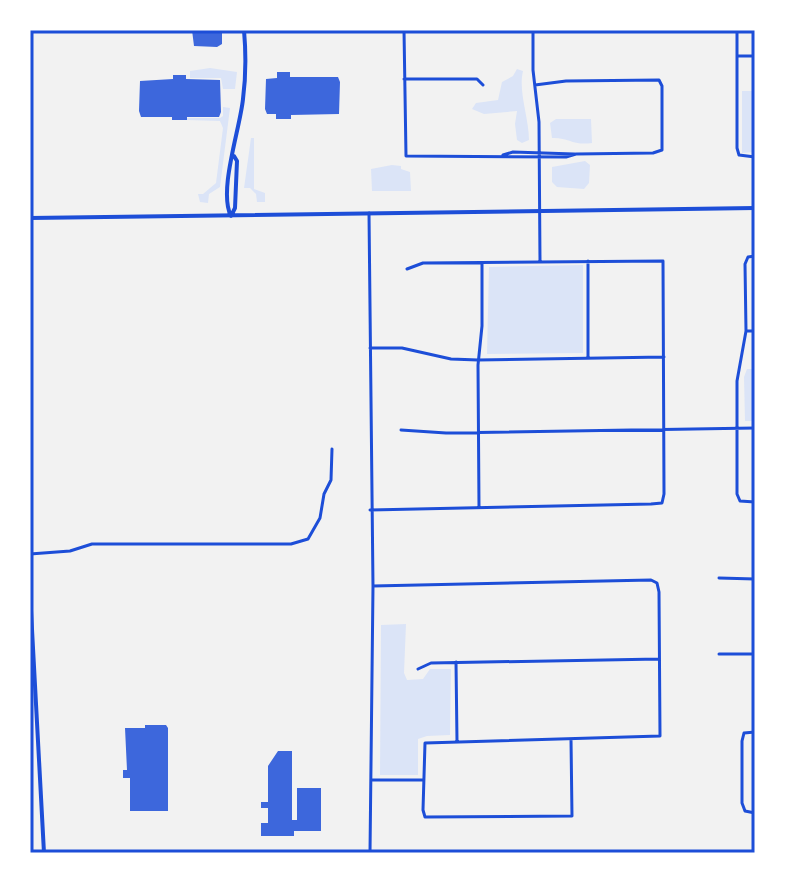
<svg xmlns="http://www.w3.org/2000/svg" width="785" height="883" font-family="Rubik,sans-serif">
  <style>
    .green { fill: #dbe4f7 }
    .building { fill: #3d67dc }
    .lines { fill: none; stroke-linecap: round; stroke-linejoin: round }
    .minor { stroke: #1d4ed8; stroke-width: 3 }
    .tertiary { stroke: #1d4ed8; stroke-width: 4 }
    .secondary { stroke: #1d4ed8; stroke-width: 4 }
    .neatline { fill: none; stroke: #1d4ed8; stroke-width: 3 }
  </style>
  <rect width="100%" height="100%" fill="#f2f2f2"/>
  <!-- green -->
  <path class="green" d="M210,68l27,4 -2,17h-12l-2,-11h-31v-7z
    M517,69l6,2c-5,21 6,47 6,69l-7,3 -5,-3 -2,-16 2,-13 -33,3 -12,-5 4,-6 22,-3 4,-18 11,-6z
    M742,91h13v61l-13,1z
    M223,107l7,1 -10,79 -11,7 -1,9 -8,-1 -2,-8h5l13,-11 7,-55 -3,-7 -33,-1v-2h33l3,-2z
    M556,119h35l1,24c-19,3 -24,-6 -40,-5l-2,-15z
    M251,138h3v51l11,4v9h-8l-1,-8 -6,-6h-6z
    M585,161l5,4 -1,18 -5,6 -27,-2 -5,-5v-15z
    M392,165l9,1v3l9,3 1,19h-39l-1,-22z
    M583,265v88l-96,1 2,-87z
    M747,369h8v52h-10l-1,-44z
    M406,624l-2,49 3,7 16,-1 7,-10h21l-1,66 -23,1 -9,3v36h-38l1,-150z"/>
  <!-- building -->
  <path class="building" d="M192,30h30v14l-5,3 -23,-1z
    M277,72h13v5h48l2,5 -1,32 -48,1v4h-15v-5h-9l-2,-5 1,-30 11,-1z
    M173,75h13v4l34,1 1,32 -2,5h-32v3h-15v-3h-31l-2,-6 1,-30 33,-2z
    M145,725h21l2,3v83h-38v-33h-7v-8h4l-2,-42h20z
    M278,751h14v69h5v-32h24v43h-27v5h-33v-13h7v-15h-7v-6h7v-36z"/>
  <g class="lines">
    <!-- minor -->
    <path class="minor" d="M404,30l2,126 160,1 10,-3 77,-1 9,-3v-64l-3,-6 -93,1 -31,4
      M533,30v40l6,52 1,139
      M737,30v118l2,7 16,2
      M738,56h17
      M404,79h73l6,6
      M503,155l10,-3 61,2
      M369,213l4,373 -3,267
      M755,256l-7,1 -3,7 1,67 -9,50v113l3,7 15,1
      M588,261v96
      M746,331h9
      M370,348h32l49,11 27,1 186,-3
      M401,430l45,3 309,-5
      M479,507l-1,-142 4,-39v-63
      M370,510l281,-6 11,-1 2,-9 -1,-233 -240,2 -16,6
      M30,554l40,-3 22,-7h199l17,-5 12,-21 4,-24 7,-14 1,-31
      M719,578l36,1
      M373,586l278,-6 6,3 2,9 1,144 -235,7 -2,67 2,7 147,-1 -1,-77
      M719,654h36
      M456,662l1,79
      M418,669l13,-6 228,-4
      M755,732l-11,1 -2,8v62l3,8 10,2
      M371,780h52"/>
    <!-- tertiary -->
    <path class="tertiary" d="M231,216c-13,-25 9,-87 12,-117 3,-23 3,-46 1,-69
      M231,216l4,-8 2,-47 -3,-5
      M30,218l725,-10"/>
    <!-- secondary -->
    <path class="secondary" d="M30,592l14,261
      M30,830l1,23"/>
  </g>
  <!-- border -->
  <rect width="785" height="883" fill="none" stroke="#ffffff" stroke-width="64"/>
  <rect x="32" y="32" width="721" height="819" class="neatline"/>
</svg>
